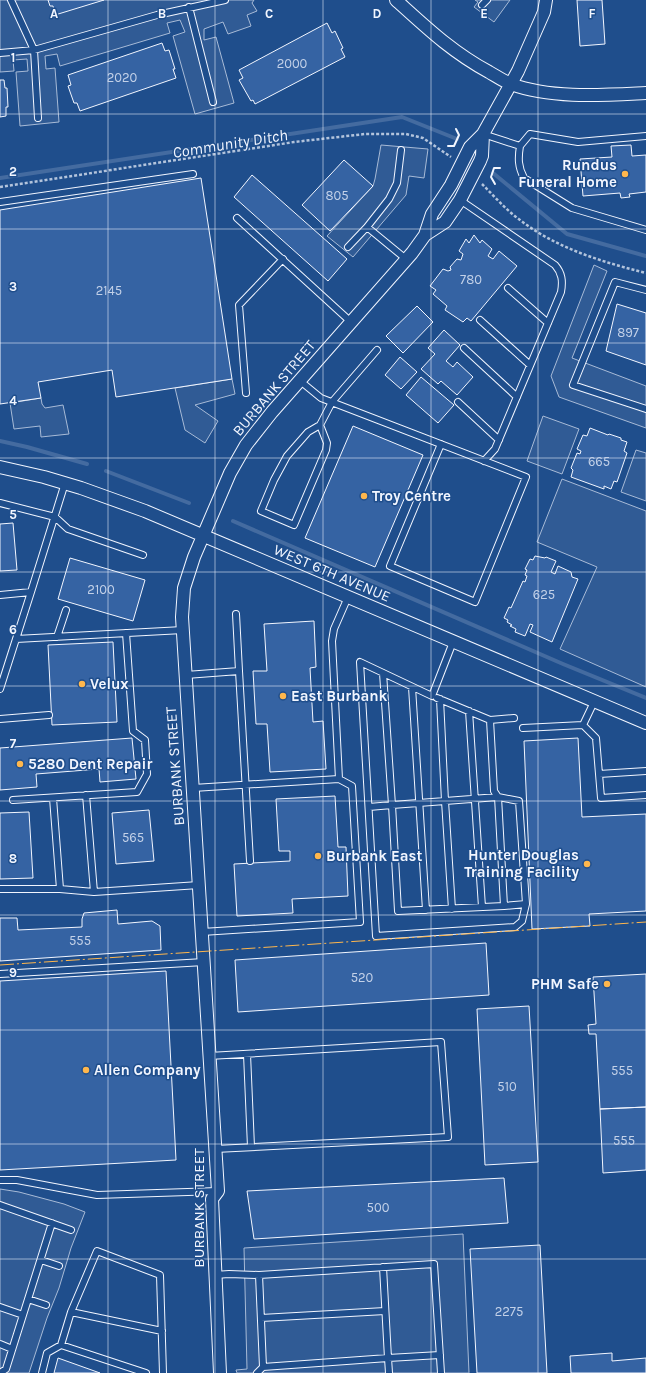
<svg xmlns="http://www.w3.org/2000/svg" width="646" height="1373" font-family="Karla,sans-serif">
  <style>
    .built { fill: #305b95; stroke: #a8bbd7 }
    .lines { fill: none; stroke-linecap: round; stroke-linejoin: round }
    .stream { stroke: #446ba0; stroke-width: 4 }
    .building { fill: #3563a3; stroke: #f2f6ff }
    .lane-casing { stroke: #f2f6ff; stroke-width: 8 }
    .street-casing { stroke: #f2f6ff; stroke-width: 14 }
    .path { stroke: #b3c4dc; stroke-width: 2.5; stroke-dasharray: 3 2; stroke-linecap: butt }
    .lane { stroke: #1f4e8c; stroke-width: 6 }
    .street { stroke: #1f4e8c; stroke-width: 12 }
    .wall { stroke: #f2f6ff; stroke-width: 2 }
    .power { stroke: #ffb74d; stroke-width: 1; stroke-dasharray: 14 3 2 3; stroke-linecap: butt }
    .grid { fill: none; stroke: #f2f6ff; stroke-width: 1; stroke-opacity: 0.55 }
    .poi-dot { fill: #ffb74d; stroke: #1f4e8c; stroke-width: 1.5 }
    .labels { text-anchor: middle; stroke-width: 3; stroke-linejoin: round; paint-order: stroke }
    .number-label { font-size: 13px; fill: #c3d1e8 }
    .poi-label { font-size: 15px; font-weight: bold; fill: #f2f6ff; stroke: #1f4e8c; text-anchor: start }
    .street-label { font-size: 15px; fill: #f2f6ff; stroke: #1f4e8c }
    .water-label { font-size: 16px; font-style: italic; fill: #f2f6ff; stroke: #1f4e8c }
    .grid-label { font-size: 13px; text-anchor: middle; font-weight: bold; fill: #f2f6ff; stroke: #1f4e8c; stroke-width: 3; stroke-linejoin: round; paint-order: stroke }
  </style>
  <rect width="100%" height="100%" fill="#1f4e8c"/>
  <!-- built -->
  <path class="built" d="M0,0h254l-2,3 5,8 -10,4 4,11 -23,8 -5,-12 -19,7v11l12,-3 18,66 -39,11 -22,-78 12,-4 -5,-12 -13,3 3,10 -110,33 -3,-12 -12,2 1,13 9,-1 4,54 -39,4 -4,-54 12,-1 -1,-12 -14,1 1,11 -14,1z
    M475,0h35l-16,22 -20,-15 4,-5z
    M381,145l47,4 -4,29 -15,-2 -3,19 -53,62 -26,-21 46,-50 2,-7z
    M594,265l13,6 -35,87 74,28v42l-87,-31 -8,-21z
    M232,379l3,15 -40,11 23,16 -13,22 -20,-13 -10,-42z
    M41,398l1,6 3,4 18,-3 6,29 -28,3 -1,-11 -26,3 -4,-26z
    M543,416l36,13 -17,45 -35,-13z
    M636,450l10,3v48l-25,-9z
    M562,479l84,32v176l-86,-38 37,-82 -60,-25z
    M0,1189l19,3 45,12 21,8 -14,36 -12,40 -12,30 -18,55h-29z
    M463,1234l6,139h-232l-1,-3 11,-1 -3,-121z"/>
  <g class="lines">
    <!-- stream -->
    <path class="stream" d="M493,173l74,61 79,22
      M0,178l402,-61 55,22
      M0,441l27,6 60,17
      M106,471l83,32
      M233,521l330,143 83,34"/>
  </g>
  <!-- building -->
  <path class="building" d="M48,0h56l-49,15 -2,-9h-3z
    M577,0h25l3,44 -25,2z
    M327,23l5,10 3,-2 8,17 -2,1 4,8 -90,47 -2,-4 -2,1 -12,-21 4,-2 -4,-8z
    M162,43l3,8 4,-1 6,19h-2l3,9 -96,33 -3,-8h-3l-6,-17 3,-1 -3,-10z
    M0,80h4l1,8h2l1,19h-2v9l-6,1z
    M631,145l1,11 14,-1v37l-17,2 1,3 -9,1 -1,-5 -37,3 -3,-37 32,-2 -1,-11z
    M344,160l29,26 -43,45 -28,-26z
    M252,175l95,84 -19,22 -94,-84z
    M201,178l31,201 -116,18 -4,-27 -74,12 3,16 -41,6v-194z
    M474,235l6,8 2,-3 10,9 -4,7 5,3 6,-8 18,15 -46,55 -4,-3 -4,4 -18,-12 2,-4 -14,-12 3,-4 -6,-4 13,-17 5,2 3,-1 -1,-3 7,-8 4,1 2,-6 -4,-3 7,-12 3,4z
    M617,304l29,9v52l-40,-14z
    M417,306l16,16 -30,31 -17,-17z
    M444,330l16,15 -14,16 7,6 4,-5 16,15 -16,18 -16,-14 -3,3 -17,-15 14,-15 -7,-6z
    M400,357l17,15 -16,17 -16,-14z
    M421,377l33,28 -16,18 -32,-28z
    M353,426l70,29 -48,112 -70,-29z
    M590,428l18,7 1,-1 12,4v2l6,2 -3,9 3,2 -10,29 -3,-1 -3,8 -7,-3v3l-33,-12 2,-7 -2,-2 6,-15 3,1 1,-3 -4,-2 6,-14 4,1z
    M13,523l4,47 -17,1v-47z
    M535,556l10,2 1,-1 10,4 -5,11 4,2 3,-8 13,6 1,5 6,2 -26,63 -22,-10 3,-7 -3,-1 -5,12 -10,-4 1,-3 -6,-3 2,-1 -5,-3 1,-2 -4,-2 5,-11 2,1 12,-27 2,1 2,-6 -2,-1 2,-5 -2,-1 5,-10 3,1z
    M70,558l75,22 -12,41 -75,-22z
    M314,621l2,46 -6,1 3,54 10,-1 3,48 -56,3 -3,-48h-11l-3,-53h14l-3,-47z
    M113,642l4,80 -65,3 -4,-80z
    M132,738l4,41 -36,3 -1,-13 -63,5 1,13 -37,3v-42z
    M578,738l4,79 64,-3v97l-57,3 1,12 -58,3 -8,-188z
    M335,796l3,51h8l2,49 -56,3 1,14 -56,3 -3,-52 56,-3v-10h-11l-3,-52z
    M149,810l5,51 -38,3 -4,-51z
    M29,812l4,66 -33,1v-66z
    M117,910l1,14 34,-3 8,5 1,24 -161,11v-43h17l1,12 64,-3v-8l2,-6z
    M486,943l3,52 -251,17 -3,-52z
    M166,971l10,189 -176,10v-189z
    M646,974v133l-46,2 -4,-75h-7l-1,-9 8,-1 -3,-47z
    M529,1006l9,156 -53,3 -8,-156z
    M646,1107v63l-43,3 -3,-64z
    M504,1178l4,45 -254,16 -7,-48z
    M540,1245l7,128h-70l-7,-124z
    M612,1353v8l34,-3v15h-75l-1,-17z
    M58,1358l42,15h-46z"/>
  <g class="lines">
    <defs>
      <path id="lane" d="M11,0l23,50 4,68
        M482,5l5,-5
        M189,7l24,95
        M0,53l34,-3 123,-35 68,-15
        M483,134l37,12c-2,12 -2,21 4,32l48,30 74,22
        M520,146l10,-12 48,8 68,-6
        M460,200l95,65c7,8 8,16 6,27l-66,157 -11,12
        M0,202l193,-28
        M237,218l114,104
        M367,227l22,-28 8,-16 4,-33
        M348,247l19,-20 39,32
        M508,288l40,35
        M646,290l-31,-8 -42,103 73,24
        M480,320l50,45
        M464,348l53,49
        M299,380l22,18 205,79 -51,125 -85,-36 51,-122
        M246,393l-7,-88 44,-46
        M458,402l41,38
        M320,425l7,18 -1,7 -32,75 -33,-14 13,-31 13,-24 21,-24 12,-7 12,-23 45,-52
        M0,503l55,14 13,12 75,26
        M0,595l31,-3 34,-109
        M236,614l3,57
        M57,637l9,-27
        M16,639l167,-9
        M453,642l-21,54 -72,-34 16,274 139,-9 7,-6 4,-17 -7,-103 -21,-4 -4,-6 -4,-71
        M186,675l53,-4 11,190
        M412,687l14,223
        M0,689l31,-97
        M437,698l53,22 24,-2
        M440,699l5,102 -53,4 6,106 106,-5 -6,-109 -53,4 7,108
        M594,702l-11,23 13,13 3,36
        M469,711l13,196
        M0,719l49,-4
        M523,728l60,-3
        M646,771l-47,3 2,24 45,-3
        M193,788l146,-9 -7,-138 2,-12 14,-32
        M86,795l8,97
        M53,798l7,91
        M13,800l124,-8 10,-18 -2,-34 -12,-9 -7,-98
        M369,807l23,-2 -9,-132
        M0,889h60l34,3 105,-7
        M504,906l22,-2
        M202,932l158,-10 -8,-136 -13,-7
        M0,974l204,-12
        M247,1054l4,93
        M209,1056l232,-14 7,95 -233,12
        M0,1180h17l80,15 121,-4
        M0,1205l71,25
        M41,1260l18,6
        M383,1267l5,91 52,-3
        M215,1275l14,-1 30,1 175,-11 7,109
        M28,1299l18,6
        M0,1307l23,8
        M71,1312l91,19
        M261,1318l124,-7
        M0,1344l12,5
        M61,1345l85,28
        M263,1367l125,-9 1,15
        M0,1373l6,-4 46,-146
        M42,1373l5,-20 14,-8 10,-33 26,-61 63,24 3,98
        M257,1373l6,-6 -4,-92"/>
      <path id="street" d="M396,0c31,28 56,52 93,72 7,4 14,9 22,12 40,15 93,11 135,9
        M425,235l7,-21 19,-29 19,-38 13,-13 35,-63 26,-59 2,-12
        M0,467l44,10 37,11 64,23 501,212
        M220,1373l-8,-174 6,-8 -36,-574 2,-29 10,-31 36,-84 16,-28 26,-33 140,-159 13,-18 20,-13 15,-22 20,-39 2,-5 1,-22"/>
    </defs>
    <!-- lane casing -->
    <use href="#lane" class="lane-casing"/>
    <!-- street casing -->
    <use href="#street" class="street-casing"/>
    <!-- path -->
    <path class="path" d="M482,184c12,12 24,26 38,36 36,28 82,42 126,53
      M0,187l294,-45 71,-8h41l17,4 28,19"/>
    <!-- lane -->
    <use href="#lane" class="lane"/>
    <!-- street -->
    <use href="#street" class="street"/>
    <!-- wall -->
    <path class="wall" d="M448,146h6l5,-11 -3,-6
      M495,184l-4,-7 3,-9h6"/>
    <!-- power -->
    <path class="power" d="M0,965l646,-43"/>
  </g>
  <!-- grid -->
  <path class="grid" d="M108,0v1373M215,0v1373M323,0v1373M431,0v1373M538,0v1373M0,114h646M0,229h646M0,343h646M0,458h646M0,572h646M0,686h646M0,801h646M0,915h646M0,1030h646M0,1144h646M0,1259h646"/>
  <!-- markers -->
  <g class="poi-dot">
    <circle cx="625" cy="174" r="4"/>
    <circle cx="364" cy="496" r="4"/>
    <circle cx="82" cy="684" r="4"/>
    <circle cx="283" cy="696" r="4"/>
    <circle cx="20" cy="764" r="4"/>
    <circle cx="318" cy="856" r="4"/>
    <circle cx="587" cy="864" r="4"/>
    <circle cx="607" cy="984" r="4"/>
    <circle cx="86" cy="1070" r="4"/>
  </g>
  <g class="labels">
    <!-- number labels -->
    <g class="number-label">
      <text x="292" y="68">2000</text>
      <text x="122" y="82">2020</text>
      <text x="337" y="200">805</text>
      <text x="471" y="284">780</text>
      <text x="109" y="295">2145</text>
      <text x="628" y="337">897</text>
      <text x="599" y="466">665</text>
      <text x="101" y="594">2100</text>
      <text x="544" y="599">625</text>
      <text x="133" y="842">565</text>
      <text x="80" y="945">555</text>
      <text x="362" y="982">520</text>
      <text x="622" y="1075">555</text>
      <text x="507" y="1091">510</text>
      <text x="624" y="1145">555</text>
      <text x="378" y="1212">500</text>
      <text x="509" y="1316">2275</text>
    </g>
    <!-- poi labels -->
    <g class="poi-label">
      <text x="617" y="170" text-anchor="end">Rundus<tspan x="617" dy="17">Funeral Home</tspan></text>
      <text x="372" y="501">Troy Centre</text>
      <text x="90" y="689">Velux</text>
      <text x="291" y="701">East Burbank</text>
      <text x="28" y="769">5280 Dent Repair</text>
      <text x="579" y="860" text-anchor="end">Hunter Douglas<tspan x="579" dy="17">Training Facility</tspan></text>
      <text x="326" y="861">Burbank East</text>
      <text x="599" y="989" text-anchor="end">PHM Safe</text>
      <text x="94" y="1075">Allen Company</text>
    </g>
    <!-- street labels -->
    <g class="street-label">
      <text transform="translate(274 388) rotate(-50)" y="5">BURBANK STREET</text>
      <text transform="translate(332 573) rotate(23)" y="5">WEST 6TH AVENUE</text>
      <text transform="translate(175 766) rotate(-94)" y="5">BURBANK STREET</text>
      <text transform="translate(199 1208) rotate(-90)" y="5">BURBANK STREET</text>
    </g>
    <!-- water labels -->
    <g class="water-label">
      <text transform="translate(230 143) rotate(-9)" y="6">Community Ditch</text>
    </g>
  </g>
  <g class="grid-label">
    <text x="54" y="18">A</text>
    <text x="162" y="18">B</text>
    <text x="269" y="18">C</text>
    <text x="377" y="18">D</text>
    <text x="484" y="18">E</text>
    <text x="592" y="18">F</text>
    <text x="13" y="62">1</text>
    <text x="13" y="176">2</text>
    <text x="13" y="291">3</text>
    <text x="13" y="405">4</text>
    <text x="13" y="519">5</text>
    <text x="13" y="634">6</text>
    <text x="13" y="748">7</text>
    <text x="13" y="863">8</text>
    <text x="13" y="977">9</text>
  </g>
</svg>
